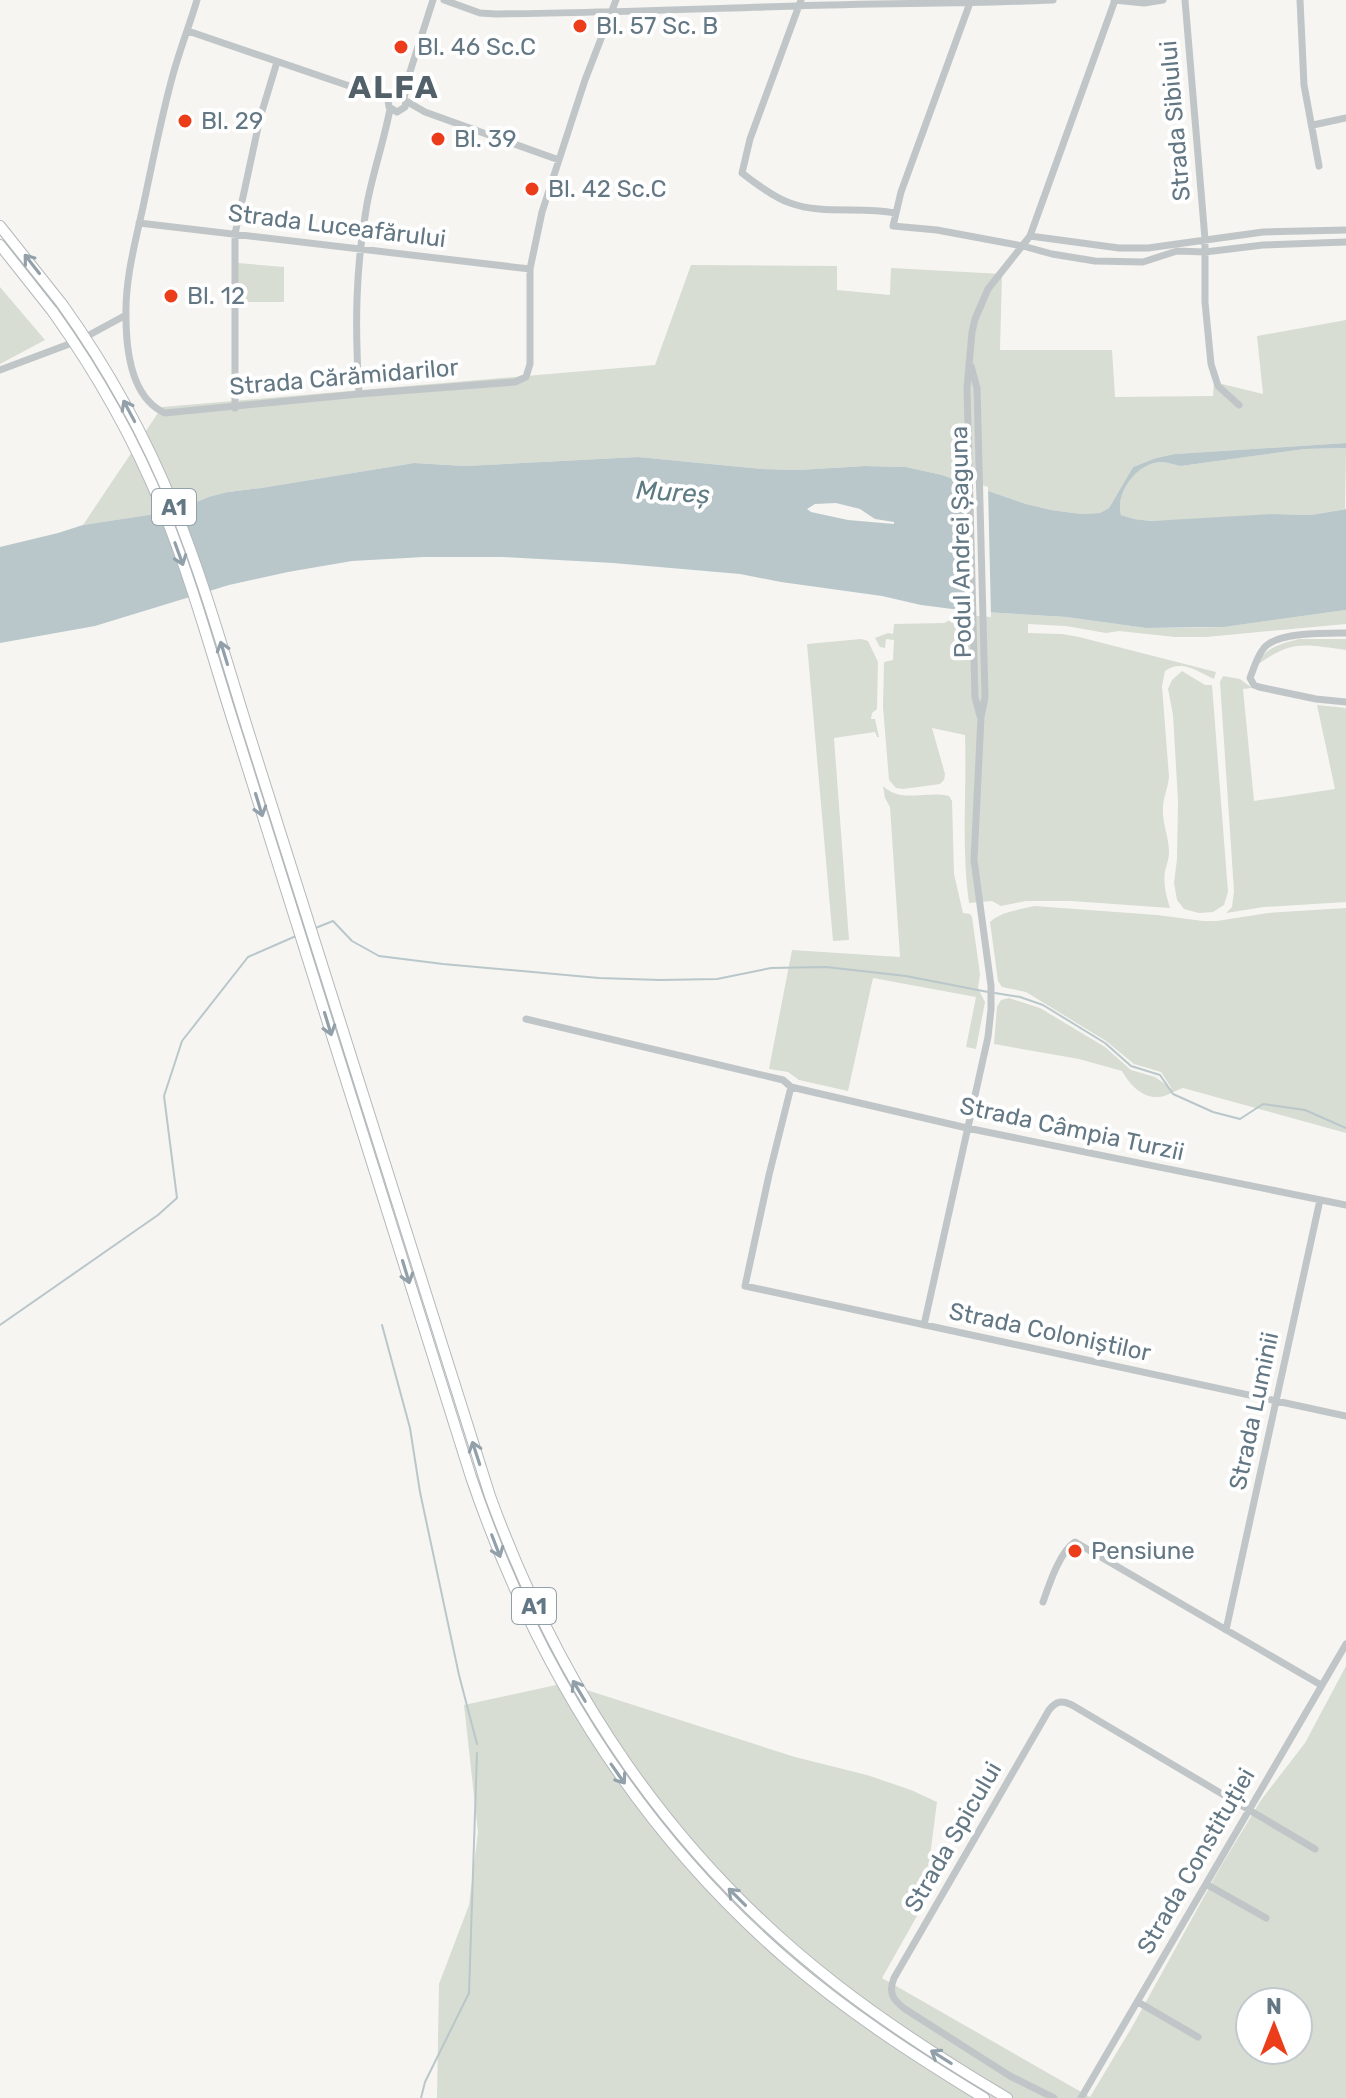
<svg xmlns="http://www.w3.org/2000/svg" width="1346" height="2098" font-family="Rubik,sans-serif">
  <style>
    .green { fill: #d7ddd2; fill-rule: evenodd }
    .water { fill: #b9c7cb; fill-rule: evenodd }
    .pier { fill: #f6f5f2 }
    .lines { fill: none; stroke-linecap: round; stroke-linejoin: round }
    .stream { stroke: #b9c7cb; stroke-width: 2 }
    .highway-casing { stroke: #b3b8bb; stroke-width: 12 }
    .minor { stroke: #c0c6c8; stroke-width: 7 }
    .highway { stroke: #fff; stroke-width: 10 }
    .highway-bridge-casing { stroke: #b3b8bb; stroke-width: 12; stroke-linecap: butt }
    .highway-bridge { stroke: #fff; stroke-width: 10 }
    .oneway { stroke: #92a0a9 }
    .poi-dot { fill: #ec3d1b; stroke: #fff; stroke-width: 3 }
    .labels { text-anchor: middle; stroke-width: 8; stroke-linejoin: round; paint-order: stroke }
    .shield { fill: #fff; stroke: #92a0a9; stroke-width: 2 }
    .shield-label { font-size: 22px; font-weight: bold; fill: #637884 }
    .poi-label { font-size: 24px; fill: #637884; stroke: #fff; text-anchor: start }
    .street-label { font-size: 24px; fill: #637884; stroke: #fff }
    .water-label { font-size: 26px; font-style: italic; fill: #5f7b82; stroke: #fff }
    .district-label { font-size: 32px; font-weight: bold; letter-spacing: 2px; fill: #516069; stroke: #fff }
  </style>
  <rect width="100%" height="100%" fill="#f6f5f2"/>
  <!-- green -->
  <path class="green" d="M238,263l46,4v35h-47z
    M691,265l146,1v24l53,5 1,-27 111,6 -2,76h112l3,47 98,-1 1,-14 49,12 -6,-58 89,-16v123l-171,11 -19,4 -23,9 -24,41 -9,5 -19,1 -30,-4 -25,-6 -84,-29 -36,-8 -41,-1 -67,4 -36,-1 -124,-12 -173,9 -51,-3 -153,25 -33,4 -54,19 -91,14 79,-118 493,-42z
    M0,287l45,53 -45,24z
    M1346,448l-1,61 -34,6 -37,-1 -68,5 -55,2 -17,-2 -13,-4c-6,-23 15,-52 40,-53 6,0 15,3 20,4l124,-17z
    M1346,610v14l-140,13h-31l-56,-6 -13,2 -40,-7 -38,-2v9l34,1 17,3 137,35 -2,7c-16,-7 -32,-20 -49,-8l-3,15 7,91c-1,11 -6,21 -6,31 -1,15 6,29 6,44 0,6 -2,12 -4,19 -2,13 1,24 5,37l-99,-7h-45l-25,5 -9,-5 -23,2c-8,-56 -2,-112 -4,-168l-33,-7 13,46 -1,6 -4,4 -37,5 -7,-1 -7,-8 -6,-73 1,-45 9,-2 1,-20 -8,-1 -1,9 -5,-1 -5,-9 13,-5 5,1 1,-10 50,-1 24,-12 98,6 80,11h48l30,-1z
    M861,639l7,2 10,21 -1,47 -5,4 -1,6h4l4,18h-2l-2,-5 -41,6 15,202 -16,1 -26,-297z
    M1299,639h47v11c-41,-5 -53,-11 -89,15 6,-17 26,-22 42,-26z
    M1182,671l23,14h7l16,207 -4,13 -11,7 -14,1 -15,-4 -7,-9 -3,-17 3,-24 1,-58 -5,-86 -5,-26 4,-9z
    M1223,676l17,3 12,9 -9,1 11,112 81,-12 -18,-84 29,3v194l-82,5 -38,6 6,-6 2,-16 -14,-209z
    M883,786c19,18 43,4 66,10l3,5 2,73 9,39 7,1 2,3 8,57 -2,14 7,14 -9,47 -10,-2 10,-50 -103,-19 -25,113 -49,-11 -11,-8 -19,-3 23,-119 108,7 -10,-150 -5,-9z
    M1034,906l123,9 46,6h14l51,-8 78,-5v225l-163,-45c-7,2 -17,9 -25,9 -16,1 -29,-13 -36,-26l-43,-12 -85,-15 3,-37 4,-7 8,-2 31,10 65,39 26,23 24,7 17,12 -11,-17 -27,-8 -28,-23 -80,-49 -24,-5 -4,-6 -8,-59c11,-11 30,-12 44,-16z
    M1346,1666v432h-909l2,-114 30,-79 9,-73 -14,-127 101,-22 230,74 72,18 44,15 26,12 -7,54 14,12 -62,110 208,119 42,-70 89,-161 40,-66 44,-57zM1250,2002h48v48h-48z"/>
  <!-- water -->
  <path class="water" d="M1346,443v5l-41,1 -124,17c-6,-1 -14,-4 -20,-4 -24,1 -46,30 -40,53l13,4 17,2 123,-7 37,1 35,-6v101l-122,17 -78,1 -80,-11 -98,-6 -47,-6 -39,-9 -101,-14 -41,-8 -127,-11 -110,-6h-79l-72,4 -64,11 -59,13 -134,41 -95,17v-96l58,-14 25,-8 91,-14 35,-14 19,-5 33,-4 153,-25 51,3 173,-9 124,12 36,1 67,-4 41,1 36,8 84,29 25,6 30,4 19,-1 9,-5 24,-41 23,-9 19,-4zM836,503l24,6 15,10 19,3v2l-46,-4 -37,-8 -4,-3 8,-5z"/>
  <!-- pier -->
  <path class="pier" d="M963,478l25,9 3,130 -25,-2z"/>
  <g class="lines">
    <!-- stream -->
    <path class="stream" d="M313,929l20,-8 19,20 27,15 64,8 156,14 61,2 57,-1 54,-11 55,-1 80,9 82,16
      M995,993l25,4 23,8 62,38 26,23 29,9 13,19 40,18 27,7 23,-15 42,6 41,18
      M0,1325l158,-110 19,-17 -13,-102 18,-55 66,-84 48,-21
      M382,1325l28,103 10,64 39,183 18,69
      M421,2098l4,-16 44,-89 8,-240"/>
    <defs>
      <path id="highway" d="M0,226l62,78
        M0,245l53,67
        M247,727l243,769c71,195 181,360 346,488 54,42 112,79 171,114
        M236,731l235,746c64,188 164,351 315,482 61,53 129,97 198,139"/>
    </defs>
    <!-- highway casing -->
    <use href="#highway" class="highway-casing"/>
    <!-- minor -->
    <path class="minor" d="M197,0c-8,27 -19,54 -26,82 -11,41 -19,83 -28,125 -8,36 -18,73 -17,109 0,33 5,82 39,97l194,-19 156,-12 11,-5 4,-13v-95l12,-57 43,-132 31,-80
      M444,0l36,13 16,1c100,-1 200,-5 300,-8 86,-3 171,-2 257,-6
      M801,0l-51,139 -8,34c14,11 31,24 48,30 33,12 71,3 105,10
      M971,0l-70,192 -8,34 44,4 86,16 29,8 43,7 48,1 34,-11 28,1 58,-7 83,-3
      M1114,0l30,3 19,-3
      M1185,0l20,239v63l6,62 7,22 21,19
      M1300,0l4,85 15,81
      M188,31l176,60 27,5
      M395,94l7,2 4,5 -1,6 -8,5 -8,-5 -1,-6 18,-21
      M404,98l4,-20 25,-78
      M406,101l19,11 134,48
      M1313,125l33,-7
      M139,223l391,46
      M1030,236l89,12h29l115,-16 83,-2
      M0,370l80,-30 46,-25
      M359,394c-4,-66 -4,-124 8,-190 6,-32 17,-63 23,-95
      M235,408v-174l25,-116 17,-56
      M1346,633c-19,0 -70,-1 -82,15 -7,8 -10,20 -14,30l4,7 5,2 57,12 30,3
      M980,716l-5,-19 -8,-309 5,-56 3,-13 13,-30 42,-53 85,-236
      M526,1019l257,61 8,7 176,41 379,77
      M791,1087l-22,88 -24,111 601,130
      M924,1325l64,-288 3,-28v-23l-17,-126 7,-143 4,-20 -8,-309 -6,-22
      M1043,1602c6,-17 17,-51 32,-60l246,143
      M1226,1630l94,-430
      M1206,1884l60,34
      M1138,2002l60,35
      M1054,2098l-44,-22 -105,-67c-12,-9 -17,-16 -11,-31l155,-268c7,-9 13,-10 23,-5l243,144
      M1081,2098l265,-454"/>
    <!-- highway -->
    <use href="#highway" class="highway"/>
    <defs>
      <path id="highway-bridge" d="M62,304c45,63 83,131 112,203 29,71 50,146 73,220
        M53,312c45,63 83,131 112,203 28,70 48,144 71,216"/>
    </defs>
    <!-- highway-bridge casing -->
    <use href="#highway-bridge" class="highway-bridge-casing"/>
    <!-- highway-bridge -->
    <use href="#highway-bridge" class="highway-bridge"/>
  </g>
  <!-- one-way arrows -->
  <defs><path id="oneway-shaft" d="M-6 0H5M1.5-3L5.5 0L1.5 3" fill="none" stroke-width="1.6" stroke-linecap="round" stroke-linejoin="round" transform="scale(2)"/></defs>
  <g class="oneway">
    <use href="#oneway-shaft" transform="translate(32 264) rotate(-128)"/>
    <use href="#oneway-shaft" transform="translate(129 411) rotate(-118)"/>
    <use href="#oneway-shaft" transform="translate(179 554) rotate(70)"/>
    <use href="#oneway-shaft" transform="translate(224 653) rotate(-107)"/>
    <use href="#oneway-shaft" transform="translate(259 805) rotate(73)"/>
    <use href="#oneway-shaft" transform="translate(328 1024) rotate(73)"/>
    <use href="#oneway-shaft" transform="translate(406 1272) rotate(73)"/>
    <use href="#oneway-shaft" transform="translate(476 1453) rotate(-108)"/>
    <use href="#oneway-shaft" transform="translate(496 1546) rotate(69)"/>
    <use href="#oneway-shaft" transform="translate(579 1691) rotate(-121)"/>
    <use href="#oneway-shaft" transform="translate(618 1774) rotate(55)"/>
    <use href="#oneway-shaft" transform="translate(737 1897) rotate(-135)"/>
    <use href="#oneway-shaft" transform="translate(941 2057) rotate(-148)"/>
  </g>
  <!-- markers -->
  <g class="poi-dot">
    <circle cx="580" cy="26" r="8"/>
    <circle cx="401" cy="47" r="8"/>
    <circle cx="185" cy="121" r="8"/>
    <circle cx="438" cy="139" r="8"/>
    <circle cx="532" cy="189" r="8"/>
    <circle cx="171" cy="296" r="8"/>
    <circle cx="1075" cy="1551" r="8"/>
  </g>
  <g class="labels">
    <!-- shield labels -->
    <g class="shield">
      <rect x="152" y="489" width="44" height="36" rx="6"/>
      <rect x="512" y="1588" width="44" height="36" rx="6"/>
    </g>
    <g class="shield-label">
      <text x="174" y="515">A1</text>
      <text x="534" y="1614">A1</text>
    </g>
    <!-- poi labels -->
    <g class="poi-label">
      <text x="596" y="34">Bl. 57 Sc. B</text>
      <text x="417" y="55">Bl. 46 Sc.C</text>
      <text x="201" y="129">Bl. 29</text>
      <text x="454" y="147">Bl. 39</text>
      <text x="548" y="197">Bl. 42 Sc.C</text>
      <text x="187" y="304">Bl. 12</text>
      <text x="1091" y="1559">Pensiune</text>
    </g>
    <!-- street labels -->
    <g class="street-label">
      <text transform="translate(1175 121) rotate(-95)" y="8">Strada Sibiului</text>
      <text transform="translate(337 226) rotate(7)" y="8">Strada Luceafărului</text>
      <text transform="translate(344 377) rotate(-5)" y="8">Strada Cărămidarilor</text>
      <text transform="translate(961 542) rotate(-91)" y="8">Podul Andrei Șaguna</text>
      <text transform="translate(1072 1129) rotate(12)" y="8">Strada Câmpia Turzii</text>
      <text transform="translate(1050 1332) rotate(12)" y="8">Strada Coloniștilor</text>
      <text transform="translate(1254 1411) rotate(-78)" y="8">Strada Luminii</text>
      <text transform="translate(953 1837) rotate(-60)" y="8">Strada Spicului</text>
      <text transform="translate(1196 1861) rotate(-60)" y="8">Strada Constituției</text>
    </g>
    <!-- water labels -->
    <g class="water-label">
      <text transform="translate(673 492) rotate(4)" y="9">Mureș</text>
    </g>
    <!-- district labels -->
    <g class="district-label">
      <text x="394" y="98">ALFA</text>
    </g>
  </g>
  <!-- north arrow -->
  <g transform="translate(1274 2026)"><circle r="38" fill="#ffffff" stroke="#c1c9ce" stroke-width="2"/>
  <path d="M0-6L14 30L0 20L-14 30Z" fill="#ec3d1b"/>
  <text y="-12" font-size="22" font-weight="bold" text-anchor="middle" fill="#637884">N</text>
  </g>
</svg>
